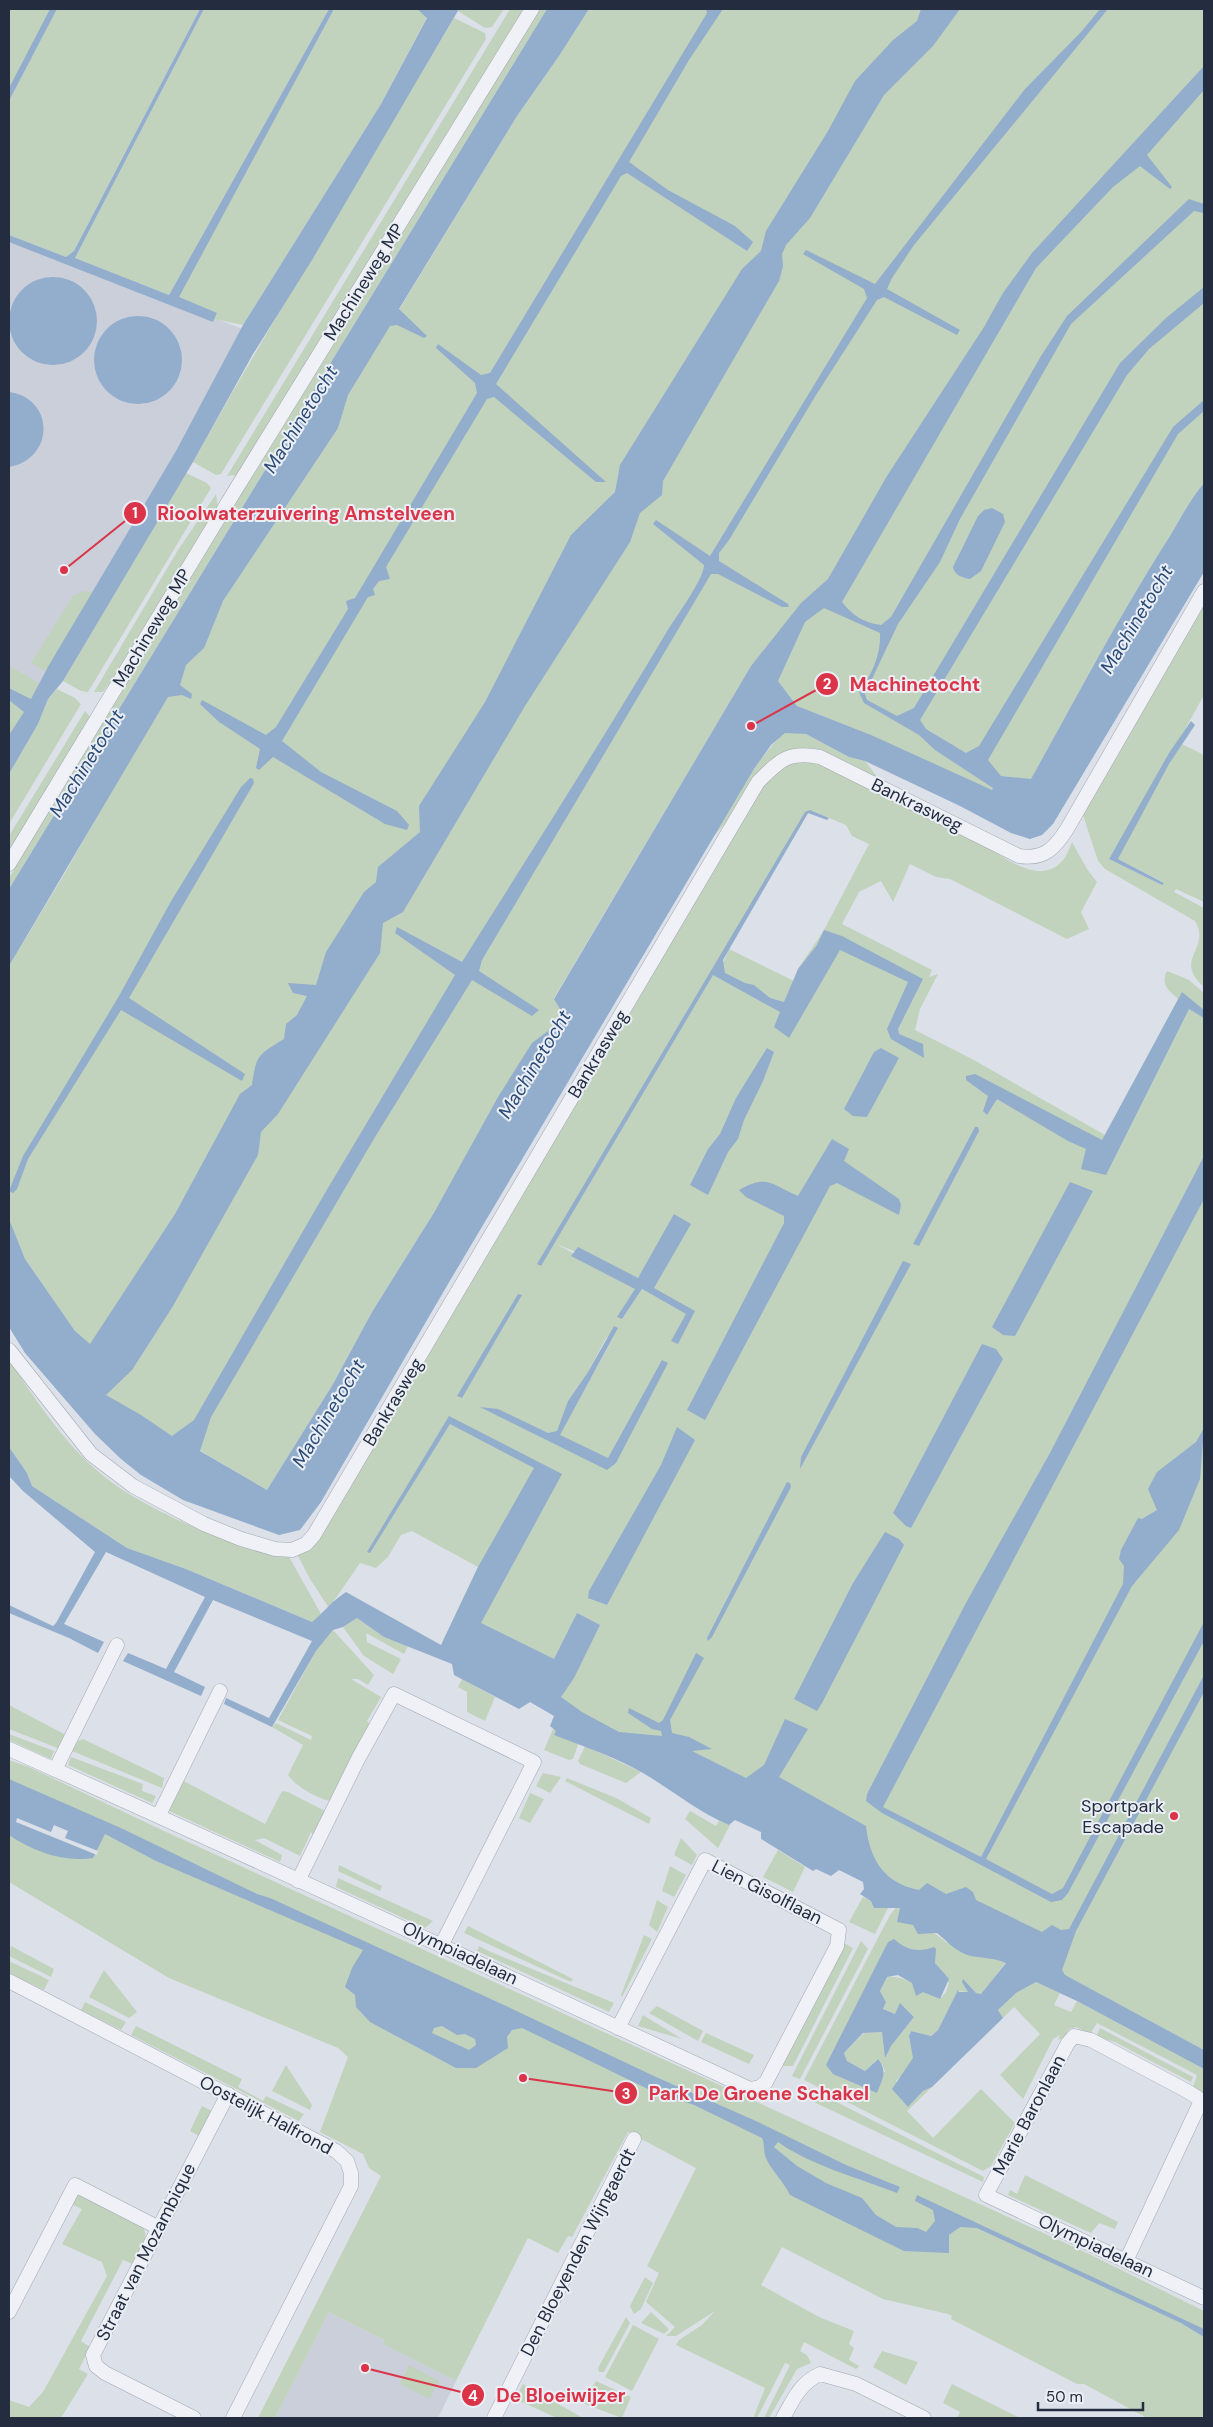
<svg xmlns="http://www.w3.org/2000/svg" width="1213" height="2427" font-family="'DM Sans',sans-serif">
  <style>
    .built { fill: #cacfda }
    .green { fill: #c1d3bc; fill-rule: evenodd }
    .water { fill: #93adcc; fill-rule: evenodd }
    .pier { fill: #dce0e8 }
    .lines { fill: none; stroke-linecap: round; stroke-linejoin: round }
    .street-casing { stroke: #a1a7b2; stroke-width: 15 }
    .street { stroke: #eff1f6; stroke-width: 14 }
    .poi-dot { fill: #db3347; stroke: #ebeff5; stroke-width: 2 }
    .labels { text-anchor: middle; stroke-width: 4; stroke-linejoin: round; paint-order: stroke }
    .street-label { font-size: 18px; fill: #242d40; stroke: #ebeff5 }
    .poi-label { font-size: 18px; fill: #242d40; stroke: #ebeff5; text-anchor: end }
    .water-label { font-size: 19px; font-style: italic; fill: #2b4b77; stroke: #ebeff5 }
    .leader { fill: none; stroke: #db3347; stroke-width: 2 }
    .callout-dot { fill: #db3347; stroke: #ebeff5; stroke-width: 2 }
    .mark-label { font-size: 15px; text-anchor: middle; font-weight: bold; fill: #fff }
    .callout-label { font-size: 19px; text-anchor: middle; font-weight: bold; fill: #db3347; stroke: #ebeff5; stroke-width: 4; stroke-linejoin: round; paint-order: stroke }
  </style>
  <rect width="100%" height="100%" fill="#dce0e8"/>
  <!-- built -->
  <path class="built" d="M9,237l246,97 -225,370 -21,-11z
    M329,2312l55,28 -1,4 73,37 -18,37h-163z"/>
  <!-- green -->
  <path class="green" d="M9,9h44l-44,88z
    M57,9h143l-126,242 -8,6 -57,-22v-134z
    M204,9h125l-160,286 -94,-37z
    M334,9h83l10,8 -46,87 -138,221 -29,-6 3,-5 -39,-17z
    M459,9h45l-12,18 -7,1 -27,-17z
    M510,9h15l-284,463 -5,3 -9,1z
    M538,9h9l-538,880v-11l296,-491z
    M589,9h615v474c-17,20 -28,45 -43,67 -47,75 -87,152 -130,230l-29,-4 -10,15 -195,-85 -19,-25 -25,-18 -199,335 6,11 -4,16 -121,186 -63,101 -39,72 -66,106 -93,-55 -2,1 -66,-41 -16,-50 -15,-14 -50,-72 -16,-39v-254l56,-93 102,-179 232,-384 118,-194 42,-60z
    M454,18l31,15 1,6 -265,435 -5,1 -23,-13c84,-150 174,-296 261,-444z
    M186,473l21,10 4,5 -123,204 -7,-1 -18,-10z
    M216,494l2,15 -86,143 -29,40h-9l84,-142z
    M84,591l9,1 -46,80 -16,-9 42,-67z
    M1204,602v93l-26,47 26,13v147l-28,-13 -2,3 30,16v79c-32,-28 8,-38 -9,-66l-90,-52 -7,-8 -15,-46zM1176,745l-58,114 45,23 -1,3 -53,-26z
    M9,666l32,18 -10,15 -22,-11z
    M57,689l18,9 6,6 -72,120v-50l29,-50 10,-25z
    M9,693l21,11 -21,32z
    M85,711l7,8 -83,137v-20z
    M785,732l21,2 43,23 16,4 13,17 -88,-27 -77,86c22,-35 41,-76 72,-105z
    M802,761l24,3c47,23 95,45 141,70 21,11 45,34 70,37 21,1 29,-12 35,-29l15,27 10,13 -16,30 8,17 -22,10 -117,-60 -14,-2 -26,-13 -17,38 -12,-21 -22,11 -17,32 90,46 -3,7 9,-3 -18,35 -5,21 57,29 133,76 -3,6 -116,-61 114,63 3,-2 75,-142c-9,-8 -18,-15 -11,-28l22,9 15,13v1057l-761,-409 35,-74 -66,-36 -11,4 -13,22 -12,11 -16,-5 -31,45 -19,-29 -13,-25 466,-768 23,-22zM810,810l36,15 6,11 17,8 -45,86 -26,39 -4,12 -65,-32 -7,16 -6,3 -14,20zM556,1244l48,19 75,47 -37,-21 -20,30 -4,-2 18,-28 -4,-4zM616,1330l-3,8 -52,94 7,-31 20,-29 18,-34z
    M9,1360c27,40 54,82 91,113 28,25 86,52 121,65 21,8 45,12 67,17l33,59 -9,8 -126,-53 -59,-21 -95,-62 -5,-13 -18,-26z
    M357,1618l27,19 24,9 -4,8 -38,-21 1,9 34,17 -8,15 -29,-18 -21,-29z
    M333,1630l41,45 -6,10 -10,-6h-7l30,18 -14,24 4,4 -39,76c-13,-1 -37,-15 -44,-26l15,-30 -31,-18 4,-4 35,17 1,-4 -34,-16 38,-69z
    M462,1679l33,18 -10,24 -18,-9v-20l-9,-5z
    M9,1705l55,29 1,5 -5,10 -51,-20z
    M553,1729l27,10 -7,20 -4,1 -25,-10z
    M9,1734l45,17 -3,8 -42,-19z
    M83,1739l81,39 -2,10 -90,-37 6,-10z
    M585,1746l56,26 -15,11 -46,-19 -2,-3z
    M71,1757l72,27 -1,7 14,5 -4,7 -84,-38z
    M9,1760l20,7 135,64 923,422 117,58v107h-57l-63,-34h-7l-126,-65 1,-3 -4,-2 -65,-15 -101,-52 -21,38 58,32 35,14 -5,13 5,4 -5,12 10,6 -3,3 -52,-27 -4,9 7,4 4,8 -14,6 -28,49h-5l26,-53 -5,-2 -28,55 -3,-2 11,-28 -89,-43 3,-5 23,-15 13,-14 -39,25h-10l9,-9 -29,-25 13,-29 -12,-7 49,-98 -68,-36 -56,105 -4,-1 -10,17 -30,-15 -72,143 -73,-37 1,-4 -55,-28 -54,106h-17l123,-242 -12,-8 -6,-14 -43,-22 28,-75 -10,-9 -169,-70 -160,-96z
    M543,1773l18,4 -11,16 -14,-7z
    M567,1778l49,20 35,20 -2,6 -84,-43z
    M180,1779l85,45 17,-33 6,1 37,19 -11,25 -3,-4 -11,24 -36,-18 -9,2 27,15 -2,7 -113,-52z
    M530,1793l14,6 -14,24 -11,-5z
    M690,1811l26,15 3,-5 11,4 -12,23 -33,-29z
    M681,1838l16,17 -5,10 -18,-10z
    M778,1850l27,17 -12,25 -30,-15z
    M339,1865l43,21 -2,5 -42,-20z
    M670,1866l16,9 -12,22 -12,-6z
    M338,1878l95,43 -8,7 -89,-41z
    M863,1897l25,11 -13,26 -26,-12z
    M657,1900l11,7 -11,25 -8,-7z
    M898,1905l48,37 36,14 24,6 -24,32 -6,-1 -13,-13 5,12 -10,-1 -20,39 -8,6 -19,-5c-5,10 4,18 2,27 -2,9 -11,17 -17,23l12,26 15,-16 9,-4 -25,24 26,27 48,-49 34,34 -24,43 -8,5 -179,-91 86,-165zM888,1942l15,6 20,3 26,32 -3,9 -6,7c-18,-7 -33,-25 -53,-22l-7,14 6,11 -3,7 12,5 6,-10 13,13 -23,29 -6,11 -3,-25 -18,1 -20,20 3,8 18,10 12,-12 6,7 2,6 -52,2z
    M468,1926l105,53 -2,3 -107,-49z
    M644,1935l8,4 -30,58 -1,-2z
    M861,1941l7,8 -68,130 -8,-3z
    M844,1943l9,5 -60,118h-12z
    M11,1946l43,23 -3,8 -42,-21z
    M479,1946l12,6 123,51 -5,9 -132,-61z
    M9,1961l40,19 -5,10 -35,-17z
    M104,1970l33,42 -8,6 -40,-21z
    M1036,1982l24,11 -6,12 17,7 6,-11 127,68v24l-11,-6 4,-12 -100,-52 -7,11 -14,-7 -7,2 -6,9 -5,2 2,-5 -7,4 -30,60 -23,-24 40,-41 -26,-27 -11,11 -5,-8 18,-17z
    M85,2002l41,20 -5,8 -40,-20z
    M657,2006l46,25 -5,10 -49,-28z
    M643,2015l39,24 -44,-13z
    M136,2026l106,53 -4,8 25,14 3,-5 38,18 -5,7 -168,-86z
    M1100,2028l93,49 -2,5 -76,-40 -19,-5z
    M706,2033l48,22 -5,9 -48,-22z
    M286,2065l26,40 -2,5 -38,-19z
    M803,2085l181,92 -1,5 -182,-86 -2,-3z
    M202,2106l10,5 -13,25 -9,-5z
    M1025,2175l93,47 -3,7 -16,-6 -8,10 -83,-38 2,-5 7,4z
    M77,2196h9l54,28c13,13 0,27 -7,40l-10,-4 -42,81 9,6 -11,22 9,5 -27,44 -52,-1v-17l20,7 14,-15 64,-116 -5,-14 -40,-18 20,-35 -11,-5z
    M645,2277l8,6 -12,26 -7,5 -4,-8z
    M651,2312l18,17 -5,5 -23,-11z
    M626,2317l4,6 -26,49h-5l-1,-4z
    M633,2325l26,14 -27,52 -27,-14z
    M882,2351l36,11 -12,23 -33,-18z
    M409,2365l30,16 -10,18 -29,-15z
    M596,2381l35,16 -9,21 -40,-15z
    M523,2384l60,34h-26l-42,-19z
    M952,2384l68,34h-63l3,-6 -17,-9z"/>
  <!-- water -->
  <path class="water" d="M50,9h7l-48,92v-13z
    M200,9h4l-129,249 94,37 160,-286h5l-155,288 38,16 -4,9 -204,-80v-7l57,22 8,-6z
    M417,9h42l-147,251 -59,94 -60,108 -130,219 -15,18 -10,25 -29,50v-39l15,-23 -15,-12v-12l22,11 18,-34 127,-214 67,-126 138,-221 46,-86z
    M547,9h42l-30,47 -42,60 -118,193 28,27 -3,2 -27,-13 -7,1 -42,69 -10,33 -115,173 -19,47 -18,17 -6,20 12,9 -1,5 -9,-4 -14,2 -159,269v-77z
    M706,9h17l-34,51 -60,102 39,28 67,36 18,16 -6,9 -120,-78 -6,3 -125,208 110,98h-10l-102,-85 -7,2 -101,168 4,12 -11,2 -6,8 2,6 -7,2 -86,144 39,31 76,39 12,14 -2,5 -22,-6 -112,-67 -14,13 -3,-2 4,-19 -41,-27 -19,-18 2,-4 64,35 10,-8 72,-118 -2,-8 9,-3 122,-205 -2,-10 -39,-35 2,-4 43,31 9,-2 217,-360z
    M921,9h39l-27,37 -49,49 -74,123 -24,27 -4,9 1,12 -4,15 -116,200 -1,14 -22,18 -10,29 -105,164 -122,206 -20,11 -3,30 -102,161 -17,18 -3,23 -85,151 -41,64 -26,25 35,20 31,21 22,-16 131,-227 130,-218 -60,-42 2,-6 65,35c69,-110 138,-218 204,-329 9,-15 38,-54 38,-68l-51,-41 3,-4 54,36 157,-258 -3,-9 -61,-35 3,-4 69,34 150,-195 56,-57 19,-23h8l-194,236 -22,33 -5,11 73,41 -3,5 -73,-38 -7,3 -61,95 -87,145 -10,13v8l69,43 1,3h-7l-64,-33h-7l-229,386 -3,11 60,39 -7,6 -60,-36 -97,157 -164,280 -11,34 67,39 66,-106 39,-72 63,-101 63,-114 34,-54 24,-18 4,-16 -6,-10 197,-333 50,-63 27,-24 59,-103 97,-149 19,-34 29,-40 172,-187v24l-57,65 25,32 -2,2 -30,-23 -27,21 -77,81 -194,334c10,13 22,21 39,23l10,-8 150,-261 26,-40 122,-117 15,5v9l-10,-2 -123,113 -111,195 -20,43 -42,62 -27,57 -4,-1c8,-13 14,-31 13,-47l-56,-25 -19,14 -27,59 19,25 74,29 121,55 1,-2 -58,-38 -16,-15 -55,-32 -5,-11 2,-2 3,1 3,9 30,16 17,-8 206,-345 46,-45 38,-31v16l-55,46 -22,26 -207,345 6,9 40,24 13,-7 194,-319 31,-27v11l-26,23 -190,326 13,16 30,3c43,-77 83,-154 130,-229 15,-22 26,-47 43,-67v89l-151,252 -11,11 -12,4 -19,-6 -51,-27 -95,-45 -16,-4 -43,-23 -21,-1 -14,12 -17,24 -306,515 -127,218 -21,28 -21,5 -96,-35 -42,-25 -20,-16 -26,-25 -70,-81 -16,-26v-108l16,40 50,72 15,13 85,-130 65,-120 12,-9c4,-30 6,-30 32,-46l2,-15 11,-9 10,-19 -14,-3 -5,-10 28,2 10,-33 38,-60 12,-10 2,-15 42,-35 -1,-26 66,-104 86,-167 44,-43 5,-27 122,-196 19,-18 5,-20 62,-100 27,-50 38,-41 24,-19z
    M9 321a44 44 0 1 1 88 0a44 44 0 1 1-88 0Z
    M94 360a44 44 0 1 1 88 0a44 44 0 1 1-88 0Z
    M9,392c46,6 46,67 0,75z
    M992,508l11,6 2,8 -24,49 -11,8c-7,-1 -16,-4 -17,-12l25,-51 6,-6z
    M1191,721l4,4 -26,39 -51,95 46,24 -2,2 -53,-26 60,-106z
    M250,778l3,1 1,4 -125,215 116,76 -3,7 -121,-71 -93,149 -11,30 -4,4 -4,-2 14,-35 96,-160 51,-93 71,-116z
    M810,810l19,8 -2,2 -19,-7 -85,147 2,13 20,10 9,2 16,13 14,4 14,-33 19,-24 7,-15 18,6 81,43 -25,50 1,5 24,10 1,14 -33,-19 -4,-10 21,-47 -68,-32 -51,88 -15,-11 6,-15 -67,-37 -172,291 -4,-2 268,-452z
    M1182,992l22,18v8l-15,-9 -83,166 -25,-6 5,-20 -18,-8 -71,-42 -10,16 -4,-4 5,-15 -22,-16v-4l9,-2 127,66z
    M767,1048l7,4 -11,29 -19,39 -6,19 -10,13 -20,43 -18,-10 18,-36 12,-15 16,-36z
    M881,1048l18,10 -32,59 -14,-1 -9,-7 30,-57z
    M975,1127h3l1,4 -60,115 -6,-2z
    M832,1139l17,10 -5,12 55,38 2,6 -2,10 -62,-32 -7,3 -125,234 -18,-10 97,-187v-7l-38,-19 -7,-7c28,-16 32,-6 59,6z
    M1204,1156v43l-321,608 98,50 142,-273 1,-18 -5,-7 2,-9 17,-32 4,1 15,-9 -9,-21 9,-17 39,-30 8,-14 -4,51 -21,51 -47,56 -146,273 66,35 11,-6 141,-266v19l-136,252 -6,7 -11,2 -169,-89 -16,-12 1,-7 100,-193 83,-148z
    M1070,1182l23,9 -78,145 -12,-1 -11,-8z
    M674,1214l17,10 -37,64 41,23 -17,33 -7,-3 15,-27 -44,-25 -20,30 -5,-2 18,-28 -64,-33 7,-9 60,31z
    M903,1261l8,3 -111,205 1,-12z
    M518,1294l4,1 -60,103 -5,-2z
    M614,1326l4,2 -58,107 48,23 54,-98 6,3 -52,100 -9,7 -127,-63 18,2 50,24 9,-2 11,-30 20,-29z
    M982,1344l14,5 7,10 -92,169 -5,-2 -13,-13z
    M449,1416l113,58 -81,149 73,36 23,-46 23,12 -26,53 -13,19 21,15 37,20 43,4 -1,-5 -9,-2 -24,-16 1,-5 30,15 4,-3 33,-67 8,5 -34,62 2,13 17,4 23,12 -20,2 54,27 18,-13 21,-46 23,10 -29,48 87,49c4,34 18,57 53,64l8,-7 19,11 20,-7 7,5 3,8 66,32 10,-7 9,5 8,-1 135,-254v17l-128,239 -14,39 3,5 139,75v19l-127,-68 -41,-19 -20,11 -18,17 5,8 -71,69 -9,4 -15,16 -16,-18 21,-31 -4,-22 2,-5 20,5 7,-6 20,-40 1,2h9l-6,-10 1,-3 13,14 5,1 25,-31c-12,-5 -23,-5 -35,-7 -14,-3 -24,-15 -34,-23l-19,1 -5,-9 -16,-3 3,-14h-26l-3,-7 -11,-7 4,-5 -1,-7 -24,-12 -8,6 -15,-7 -3,2 -52,-32v-7l-26,-12 -6,5c-31,-13 -57,-35 -86,-52 -26,-15 -60,-27 -89,-38l2,-4 -6,-5 4,-10 -24,-14 -11,7 -65,-34 -2,-11 -68,-27 -27,-19 -14,9 -10,3 -17,21 -44,76 -48,-23 2,-6 43,20 43,-77 -99,-41 -39,72 31,15 -4,9 -78,-35 5,-8 38,16 39,-72 -99,-45 -42,72 40,18 -6,11 -29,-15 -60,-25v-8l44,21 3,-3 39,-71 -72,-61 -14,-15v-29l18,26 5,13 95,62 59,21 126,53c12,-10 21,-22 34,-30l95,53 37,-78 56,-99 -84,-44 -80,129 -3,-1z
    M677,1427l18,13 -88,165 -19,-7 1,-7 72,-126z
    M787,1482l3,1 1,4 -79,150 -4,4 -1,-3z
    M885,1532l14,7 5,6 -82,158 -5,8 -23,-12 59,-116z
    M9,1779l114,50 134,65 13,4 234,107 152,72 100,44 90,44 54,22 -3,6c-36,-14 -87,-28 -119,-51l-4,5 23,19 29,17 36,15 14,17 20,12 21,1 9,4 9,-11 -2,-11 -18,-9 2,-6 287,134v8l-23,-14 -204,-95 -17,-1 -11,8v18l-45,-2 -114,-56c-6,-13 -19,-25 -24,-37 -3,-7 -1,-14 -4,-20l-68,-33 -44,-15 -128,-62 -10,2 -5,7 1,11 -32,20h-20l-86,-46 -14,-15 -1,-12 -10,-8 7,-19 11,-18 -207,-89 -51,-27 -12,24c-30,4 -59,-6 -84,-23zM442,2026l15,9 8,-1 10,5 1,6 -7,5 -37,-17 2,-5z
    M894,1939c12,11 24,14 40,8l2,2 -1,14 14,16 -9,20 -17,-7 -7,4 -4,-13 -14,-8 -11,2 -7,14 6,11 -3,7 12,5 5,-11 14,14 -23,29 -6,12 -3,-26 -19,1 -19,20 3,8 18,10 13,-12c10,12 4,21 -1,34l-44,-19 -7,-9 62,-123z"/>
  <!-- pier -->
  <path class="pier" d="M17,1818l34,14 3,-7 14,6 -3,7 33,13 -1,4 -81,-33z"/>
  <g class="lines">
    <defs>
      <path id="street" d="M9,864l227,-375 296,-480
        M9,1350l82,104 42,32 71,38 37,15 34,10 17,1 14,-6 8,-9 444,-753c22,-22 30,-31 62,-25l199,99c25,4 36,-8 48,-27l137,-238
        M9,1749c248,111 495,225 741,340l10,-2 6,-5 71,-136 2,-16 -134,-70 -87,168
        M55,1770l62,-125
        M159,1815l61,-124
        M298,1881l60,-122 36,-65 140,68 -92,182
        M9,1981l327,170 11,10 4,12v13l-118,232
        M1126,2261l74,-158 -2,-5 -11,-7 -96,-51 -17,-4 -6,7 -82,152 218,103
        M9,2312l66,-127 84,43
        M194,2418l-89,-45 -9,-7 -3,-11 135,-261
        M494,2418l140,-279
        M783,2418c10,-18 17,-35 37,-44l36,10 68,34"/>
    </defs>
    <!-- street casing -->
    <use href="#street" class="street-casing"/>
    <!-- street -->
    <use href="#street" class="street"/>
  </g>
  <!-- markers -->
  <circle class="poi-dot" cx="1174" cy="1816" r="5"/>
  <g class="labels">
    <!-- street labels -->
    <g class="street-label">
      <text transform="translate(364 282) rotate(-58)" y="6">Machineweg MP</text>
      <text transform="translate(152 628) rotate(-59)" y="6">Machineweg MP</text>
      <text transform="translate(917 805) rotate(26)" y="6">Bankrasweg</text>
      <text transform="translate(598 1054) rotate(-59)" y="6">Bankrasweg</text>
      <text transform="translate(393 1402) rotate(-59)" y="6">Bankrasweg</text>
      <text transform="translate(767 1892) rotate(27)" y="6">Lien Gisolflaan</text>
      <text transform="translate(460 1953) rotate(25)" y="6">Olympiadelaan</text>
      <text transform="translate(266 2115) rotate(28)" y="6">Oostelijk Halfrond</text>
      <text transform="translate(1029 2115) rotate(-62)" y="6">Marie Baronlaan</text>
      <text transform="translate(1096 2246) rotate(25)" y="6">Olympiadelaan</text>
      <text transform="translate(146 2252) rotate(-63)" y="6">Straat van Mozambique</text>
      <text transform="translate(578 2252) rotate(-63)" y="6">Den Bloeyenden Wijngaerdt</text>
    </g>
    <!-- poi labels -->
    <g class="poi-label">
      <text x="1164" y="1812">Sportpark<tspan x="1164" dy="21">Escapade</tspan></text>
    </g>
    <!-- water labels -->
    <g class="water-label">
      <text transform="translate(300 419) rotate(-58)" y="7">Machinetocht</text>
      <text transform="translate(1136 619) rotate(-59)" y="7">Machinetocht</text>
      <text transform="translate(86 763) rotate(-58)" y="7">Machinetocht</text>
      <text transform="translate(534 1064) rotate(-59)" y="7">Machinetocht</text>
      <text transform="translate(328 1413) rotate(-59)" y="7">Machinetocht</text>
    </g>
  </g>
  <!-- callouts -->
  <path class="leader" d="M64 570L135 513M751 726L827 684M523 2078L626 2093M365 2368L473 2395"/>
  <g class="callout-dot">
    <circle cx="64" cy="570" r="5"/>
    <circle cx="751" cy="726" r="5"/>
    <circle cx="523" cy="2078" r="5"/>
    <circle cx="365" cy="2368" r="5"/>
    <circle cx="135" cy="513" r="12"/>
    <circle cx="827" cy="684" r="12"/>
    <circle cx="626" cy="2093" r="12"/>
    <circle cx="473" cy="2395" r="12"/>
  </g>
  <g class="mark-label">
    <text x="135" y="518">1</text>
    <text x="827" y="689">2</text>
    <text x="626" y="2099">3</text>
    <text x="473" y="2401">4</text>
  </g>
  <g class="callout-label">
    <text x="306" y="520">Rioolwaterzuivering Amstelveen</text>
    <text x="915" y="691">Machinetocht</text>
    <text x="759" y="2100">Park De Groene Schakel</text>
    <text x="561" y="2402">De Bloeiwijzer</text>
  </g>
  <!-- border -->
  <rect width="1213" height="2427" fill="none" stroke="#242d40" stroke-width="20"/>
  <!-- scale -->
  <path d="M1038 2402v8h105v-8" fill="none" stroke="#242d40" stroke-width="2.5"/>
  <text x="1046" y="2402" font-size="15" fill="#242d40" stroke="#ebeff5" stroke-width="4" paint-order="stroke">50 m</text>
</svg>
